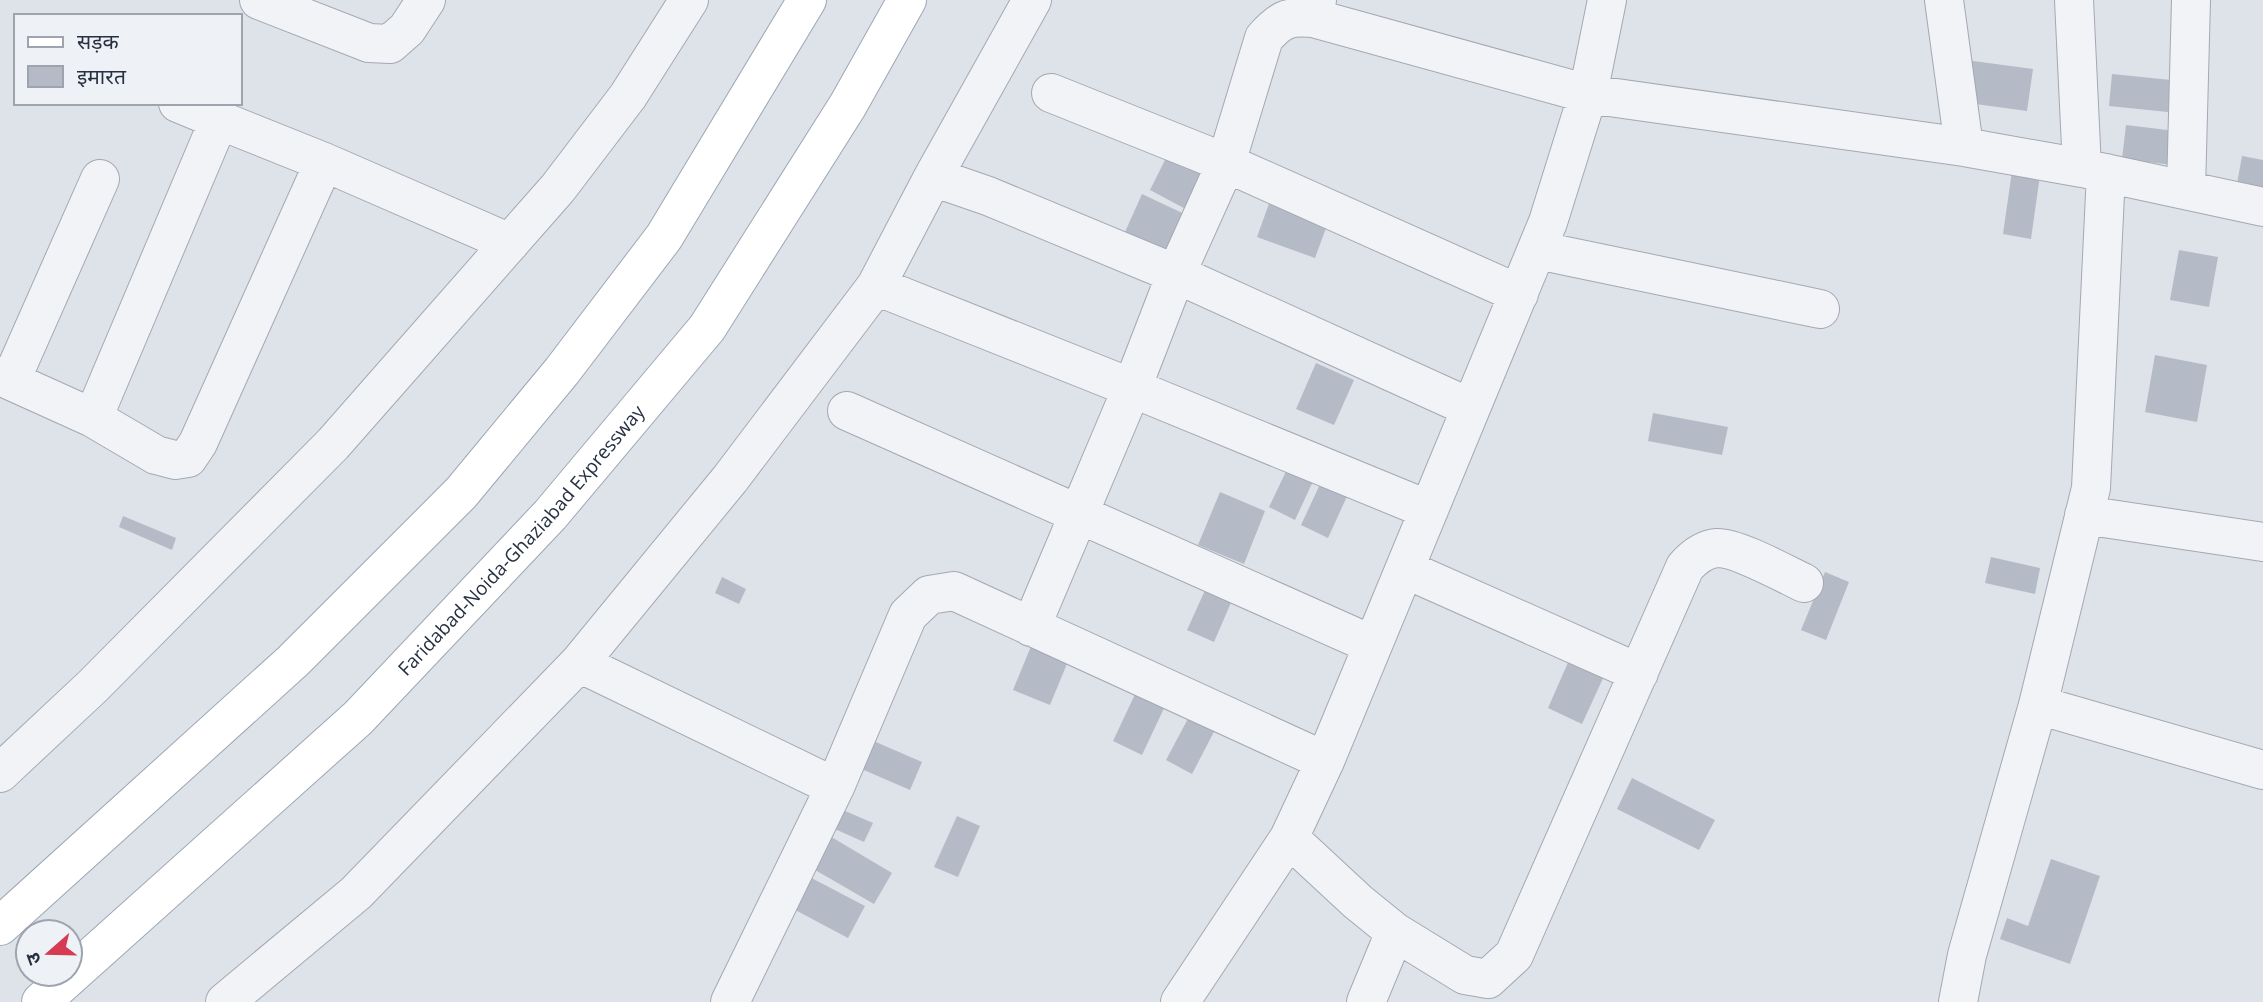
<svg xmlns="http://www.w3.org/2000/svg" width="2263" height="1002" font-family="'Open Sans','Noto Sans Devanagari',sans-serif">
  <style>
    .building { fill: #b5bbc6 }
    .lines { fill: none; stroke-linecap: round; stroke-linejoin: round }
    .minor-casing { stroke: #a3a9b3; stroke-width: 40 }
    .major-casing { stroke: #9da7b5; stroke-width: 40 }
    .minor { stroke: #f1f3f7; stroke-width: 38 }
    .major { stroke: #fff; stroke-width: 38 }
    .labels { text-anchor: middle; stroke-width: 6; stroke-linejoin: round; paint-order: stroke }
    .street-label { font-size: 19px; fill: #263040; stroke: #eef1f6 }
  </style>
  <rect width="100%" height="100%" fill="#dee2e9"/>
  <!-- building -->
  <path class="building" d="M1966,60l67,9 -6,42 -66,-9z
    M2112,74l59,6 -3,32 -59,-6z
    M2126,125l58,7 -3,34 -59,-7z
    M1168,154l46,25 -19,35 -45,-24z
    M2242,156l21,4v33l-27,-4z
    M2012,171l28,4 -9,64 -28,-5z
    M1142,194l53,25 -17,37 -53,-24z
    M1271,198l58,22 -14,38 -58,-21z
    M2179,250l39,7 -9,50 -39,-7z
    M2155,355l52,10 -10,57 -52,-10z
    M1316,363l38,17 -20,45 -38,-16z
    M1653,413l75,14 -6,28 -74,-14z
    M1290,463l26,12 -21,45 -26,-13z
    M1322,480l27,12 -21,46 -27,-13z
    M1220,492l45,19 -21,53 -46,-19z
    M123,516l53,22 -4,12 -53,-23z
    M1991,557l49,11 -5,26 -50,-11z
    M1825,572l24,10 -23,58 -25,-10z
    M722,577l24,12 -7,15 -24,-11z
    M1207,586l26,12 -19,44 -27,-12z
    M1034,639l37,15 -21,51 -37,-15z
    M1570,658l35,16 -23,50 -34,-16z
    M1137,690l29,14 -24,51 -29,-14z
    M1191,713l26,13 -25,48 -26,-14z
    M862,736l60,26 -12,28 -60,-26z
    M1632,778l83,42 -16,30 -82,-41z
    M836,807l37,16 -9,19 -36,-16z
    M957,816l23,10 -22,51 -24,-10z
    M828,835l64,38 -18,31 -64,-37z
    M2051,859l49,17 -30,88 -70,-25 7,-21 21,8z
    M800,872l65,34 -17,32 -64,-34z"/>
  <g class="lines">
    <defs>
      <path id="minor" d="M259,0l110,43 21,1 17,-15 19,-29
        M1944,0l20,147
        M2074,0l8,168
        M1313,18l275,76 376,53 118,21 181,39
        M1051,93l175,70 293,131
        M219,120l105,42 186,81
        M933,177l55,19 188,78 295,134
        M2186,190l5,-190
        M1537,250l283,59
        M876,286l256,102 297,122
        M0,376l93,42 63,37 19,5 13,-2 10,-15 126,-281
        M11,380l89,-201
        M847,411l526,234
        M93,418l126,-298 -41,-17
        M2084,515l179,27
        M1405,569l234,104
        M1031,627l101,-239 44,-114 50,-111 38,-125c17,-19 24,-22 49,-20l4,-18
        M579,663l256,124
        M2038,705l225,65
        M0,773l93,-87 240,-242 225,-256 70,-92 61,-96
        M1289,838l69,64 37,30 70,43 23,4 26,-24 171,-388c8,-9 19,-18 32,-19 19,-1 68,26 87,35
        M225,1002l131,-109 223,-230 151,-184 146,-193 57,-109 99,-177
        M730,1002l105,-215 73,-172 21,-20 25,-4 371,170
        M1180,1002l109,-164 36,-77 223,-539 40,-128 19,-94
        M1366,1002l29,-70
        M1958,1002l9,-47 71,-250 53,-217 15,-315"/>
      <g id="major">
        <path d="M0,926l293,-265 168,-168 101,-122 102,-134 143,-237"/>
        <path id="s1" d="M41,1002l317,-284 192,-203 157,-187 141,-223 59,-105"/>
      </g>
    </defs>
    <!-- minor casing -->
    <use href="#minor" class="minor-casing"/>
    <!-- major casing -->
    <use href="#major" class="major-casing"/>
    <!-- minor -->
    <use href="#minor" class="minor"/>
    <!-- major -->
    <use href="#major" class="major"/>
  </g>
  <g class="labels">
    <!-- street labels -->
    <g class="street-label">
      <text dy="7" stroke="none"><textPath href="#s1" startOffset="667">Faridabad-Noida-Ghaziabad Expressway</textPath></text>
    </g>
  </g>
  <!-- legend -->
  <rect x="14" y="14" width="228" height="91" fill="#eef1f6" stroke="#9ea4ad" stroke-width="2"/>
  <rect x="28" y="37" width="35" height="10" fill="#ffffff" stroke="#9ea4ad" stroke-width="2"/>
  <text x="77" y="49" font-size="21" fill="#263040">सड़क</text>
  <rect x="28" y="66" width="35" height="21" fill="#b5bbc6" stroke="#9ea4ad" stroke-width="2"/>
  <text x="77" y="84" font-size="21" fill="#263040">इमारत</text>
  <!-- north arrow -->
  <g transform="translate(49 953) rotate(250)"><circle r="33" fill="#eef1f6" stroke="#9ea4ad" stroke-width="2"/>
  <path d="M0-5L12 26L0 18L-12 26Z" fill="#d63b54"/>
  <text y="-10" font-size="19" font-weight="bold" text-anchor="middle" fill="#263040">उ</text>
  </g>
</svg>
